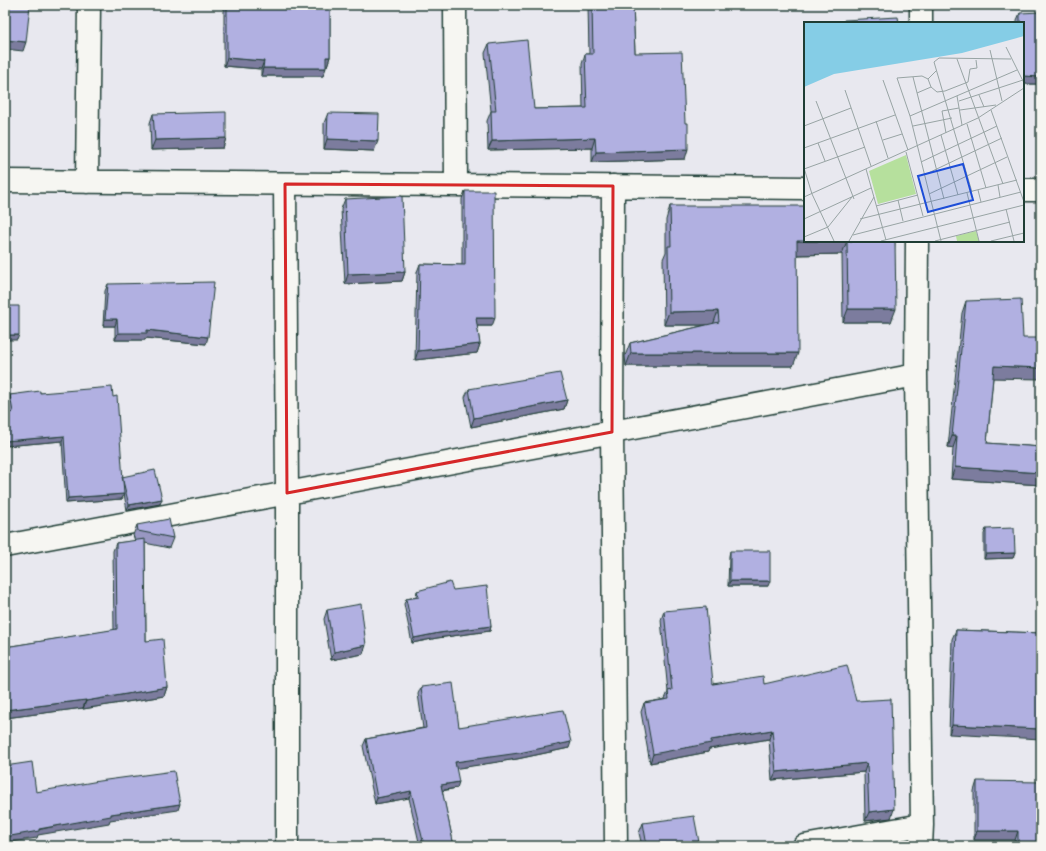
<svg xmlns="http://www.w3.org/2000/svg" width="1046" height="851" font-family="Mali,sans-serif">
  <style>
    .lines { fill: none; stroke-linecap: round; stroke-linejoin: round }
    .minor-casing { stroke: #1f3d34; stroke-width: 25 }
    .minor { stroke: #f6f6f2; stroke-width: 22 }
    .wall { fill: #9897c2; stroke: #1f3d34 }
    .shaded-wall { fill: #7c7b9e; stroke: #1f3d34 }
    .building { fill: #b1b0e1; stroke: #1f3d34 }
    .marked { fill: none; stroke: #d62828; stroke-width: 3; stroke-linejoin: round }
    .inset-road { fill: none; stroke: #98a4a4; stroke-width: 1 }
    .view { fill: #1d4ed8; fill-opacity: 0.15; stroke: #1d4ed8; stroke-width: 2 }
    .inset-edge { fill: none; stroke: #1f3d34; stroke-width: 2 }
  </style>
  <rect width="100%" height="100%" fill="#e8e8ef"/>
  <filter id="ink" filterUnits="userSpaceOnUse"><feTurbulence type="fractalNoise" baseFrequency=".025" numOctaves="2"/><feDisplacementMap in="SourceGraphic" scale="8" xChannelSelector="R" yChannelSelector="G"/><feConvolveMatrix kernelMatrix="1 2 1 2 8 2 1 2 1" color-interpolation-filters="sRGB"/></filter>
  <g filter="url(#ink)">
    <g class="lines">
      <defs>
        <path id="minor" d="M455,5l1,180
          M921,23v-18
          M5,181l800,7
          M87,182l2,-177
          M285,184l2,309v353
          M613,186l-1,246 4,414
          M1023,190h18
          M917,241l-1,134 6,450 -1,21
          M5,546l911,-171
          M804,846l118,-21"/>
      </defs>
      <!-- minor casing -->
      <use href="#minor" class="minor-casing"/>
      <!-- minor -->
      <use href="#minor" class="minor"/>
    </g>
    <!-- wall -->
    <path class="wall" d="M224,5h106v52l-3,9h-1l-3,10h-62v-7l-37,-3z
      M588,5h45l2,48 50,106 -93,3v-14l-104,2 -1,-29 4,-10 -6,-58 4,-9 45,65 49,-1 -1,-44 3,-10h4z
      M1020,13l21,71h-18v-61h-6v-3z
      M328,113l46,38 -50,-2v-26z
      M153,114l73,24 -3,10 -72,2 -1,-27z
      M465,191l27,135h-15l3,18 -3,9 -62,7 2,-88 3,-8 42,1v-66z
      M345,199l60,73 -3,9 -57,3 -4,-75z
      M670,206l225,35 -4,81h-48l-1,-68 -45,1 -4,111h-167l-1,-10 5,-13 76,-18h-42l-1,-66 3,-7v-32z
      M108,284l98,60 -60,-6 -1,2h-30v-14h-12l2,-35z
      M966,301l57,37 -30,40 -6,65 54,4v38l-90,-6 2,-31 -5,-1 14,-134z
      M469,389l98,11 -3,9 -93,18 -6,-30z
      M40,393l73,4 9,80 40,22 -2,5 -33,6 -3,-16 -2,5 -56,4 -4,-62 -57,5v-31l5,-2 -2,-13 2,-5z
      M137,525l36,13 -4,10 -24,-5 1,98 21,46 -3,9 -81,13v-1l-78,10v-71l109,-17 -1,-79 3,-8 19,-2 -2,-6z
      M986,529l29,24 -2,5 -29,1v-25z
      M730,551l38,35h-40l1,-30z
      M453,590l38,36 -1,5 -53,7 -25,5 -8,-39 2,-5 10,-2v-1l1,-5z
      M327,610l36,44 -32,6 -7,-41z
      M664,611l49,73h51l92,17 35,117 -26,3 -1,-49 -92,8 -3,-41 -60,10 -1,3 -58,11 -9,-51 3,-9 21,-4 3,-7 -7,-72z
      M956,630l85,3 -92,101 3,-95z
      M421,687l38,40 110,21 -52,11 -61,9 1,20 -15,3 12,55 -35,-4 -10,-44 -34,6 -12,-58 3,-7 57,-11 -5,-34z
      M977,781l64,65h-26v-6h-41v-49z
      M643,823l54,23h-55l-3,-13z"/>
    <!-- shaded-wall -->
    <path class="shaded-wall" d="M5,40l21,2 -3,9 -18,-2z
      M326,57h4l-3,9h-4z
      M227,58l37,3 -3,8 -37,-3z
      M263,68h63l-3,8h-62z
      M1023,76l18,1v7h-18z
      M226,138l-3,10 -72,2 4,-10z
      M595,138l-3,10 -104,2 4,-9z
      M327,139l51,2 -4,10 -50,-2z
      M688,149l-3,10 -93,3 4,-10z
      M797,241h50l-5,13 -49,1z
      M405,272l-3,9 -57,3 3,-10z
      M848,309h48l-5,13h-48z
      M718,311l-5,14h-49l5,-13z
      M476,318h19l-3,8h-20z
      M105,319h12l-2,7h-12z
      M147,330l61,7 -2,7 -60,-6 -1,2h-30l3,-7z
      M5,335h14l-2,5h-12z
      M480,344l-3,9 -62,7 3,-9z
      M631,353h167l-5,13h-167z
      M994,366l47,2v11l-51,-1z
      M567,400l-3,9 -93,18 3,-9z
      M64,436l-2,5 -57,5v-5z
      M952,436h5l-4,12 -5,-1z
      M955,467l86,6v12l-90,-6z
      M124,494l-2,5 -56,4 2,-5z
      M162,499l-2,5 -33,6 2,-5z
      M1015,553l-2,5 -29,1 2,-5z
      M730,581h40l-2,5h-40z
      M491,626l-1,5 -53,7 -25,5 2,-5 25,-5z
      M366,645l-3,9 -32,6 3,-8z
      M167,687l-3,9 -81,13 3,-8z
      M86,700l-3,8 -78,10v-8z
      M952,725l89,4v10l-92,-5z
      M772,730l-3,9 -60,10 -1,3 -58,11 3,-9 58,-14z
      M571,742l-2,6 -52,11 -64,10 2,-7z
      M867,763l-3,9 -92,8 4,-8z
      M459,782l-2,6 -19,3 3,-6z
      M411,791l-2,7 -34,6 2,-6z
      M180,804l-2,6 -68,10 -1,3 -71,12 -1,3 -32,5v-6l106,-23z
      M894,809l-3,9 -26,3 4,-9z
      M977,831h41l-3,9h-41z
      M699,842l-2,4h-25z"/>
    <!-- building -->
    <path class="building" d="M5,5h25l-4,37 -21,-2z
      M227,5h103v52h-4v11h-63l1,-7 -37,-3z
      M592,5h41l2,48 47,-1 3,71h3v26l-92,3 -1,-14 -103,3 -1,-30h5l-7,-67 38,-4 7,69 53,-1 -2,-54h8z
      M1041,12v65l-18,-1v-53h-3v-10z
      M898,17l1,6h-55v-3z
      M226,112v26l-71,2 -2,-26z
      M328,113l51,1 -1,27 -51,-2z
      M465,191h29l1,127h-19l4,26 -62,7 2,-87 45,1z
      M402,196l3,76 -57,2 -3,-75z
      M670,206h135v35h90l1,68h-48l-1,-68h-50l1,112h-167l-1,-10 89,-21 -1,-11 -49,1 -1,-66h3z
      M214,282l-6,55 -61,-7v3h-29l-1,-14h-12l3,-35z
      M1021,299l2,39h18v30l-47,-2 -7,77 54,4v26l-86,-6 2,-31h-5l14,-135z
      M5,306h14v29h-14z
      M560,373l7,27 -93,18 -5,-29z
      M112,387l1,10 4,-1 7,98 -56,4 -4,-62 -59,5v-26l8,-3 -3,-17 30,-4v2z
      M155,470l7,29 -33,6 -7,-28z
      M169,519l4,19 -35,-7 -1,-6z
      M1014,528l1,25 -29,1v-25z
      M145,539l1,102 17,-2 4,48 -81,14v-1l-81,10v-63l112,-18 -1,-86z
      M730,551h40v30h-40z
      M450,582l3,8 34,-4 4,40 -52,7 -25,5 -8,-39 13,-2 -2,-6z
      M361,604l5,41 -32,7 -7,-42z
      M706,607l7,77 50,-8 1,8 83,-19 9,36 35,-2 3,110 -25,3 -2,-49 -91,9 -4,-42 -61,10v3l-58,11 -9,-51 25,-4 -1,-8 4,-1 -8,-79z
      M956,630l85,3v96l-89,-4z
      M453,683l6,44 104,-17 8,32 -52,11 -64,9 4,20 -18,3 13,61h-55l24,-5 -12,-50 -34,7 -11,-59 60,-11 -5,-41z
      M32,762l4,30 63,-11 75,-10 6,33 -69,10v2l-72,13v2l-34,6v-71z
      M977,781l64,1v64h-23v-15h-41z
      M694,816l5,26 -27,4h-25l-4,-23z"/>
  </g>
  <!-- marked area -->
  <path class="marked" d="M285,184l328,2 -1,246 -325,61z"/>
  <!-- overview -->
  <g transform="translate(804 22)">
    <rect width="220" height="220" fill="#e8e8ef"/>
    <path d="M102,133l10,39 -38,10 -9,-33zM172,209l3,10h-22l-1,-5z" fill="#b6e09d"/>
    <path d="M0,1h220v13l-62,17 -128,21 -30,13z" fill="#85cde6"/>
    <path class="inset-road" d="M202,25l18,36M186,28l12,51M153,37l46,125M109,55l31,122M124,57l9,-9M79,58l25,70M41,68l26,76M113,71l14,-6M175,73l5,12M153,74l5,29M12,79l38,98M155,79l64,-21M156,88l36,-5M187,88l33,92M106,94l107,-46M72,99l12,37M163,102l19,64M0,104l47,-18M109,104l39,-8M142,111l-4,-22 17,-3M137,113l17,60M79,118l19,-6M14,121l7,18M0,126l91,-33M102,130l17,64M117,140l76,-36M0,146l8,26 22,47M0,147l61,-22M62,147l20,71M120,153l78,-37M194,163l2,12M174,168l3,12M168,170l-38,-130 5,-4 72,1M163,171l12,48M125,172l78,-37M0,175l174,-79 46,-30M94,178l5,21M72,184l42,-11M202,187l8,32M0,197l67,-31M56,197l157,-39M49,213l168,-43M0,215l24,-10 24,-30M45,219l25,-44M77,219l143,-36M131,219l75,-19M137,219l-31,-125 -13,-38 25,-2 6,3 3,8 6,5 8,-1 23,-9 2,-13 7,-1 -1,-8M187,219l33,-8"/>
    <path class="view" d="M159,142l10,36 -45,12 -10,-36z"/>
    <rect width="220" height="220" class="inset-edge"/>
  </g>
  <!-- margin -->
  <rect width="1046" height="851" fill="none" stroke="#f6f6f2" stroke-width="20"/>
  <rect x="10" y="10" width="1026" height="831" fill="none" stroke="#1f3d34" stroke-width="1.5" filter="url(#ink)"/>
</svg>
